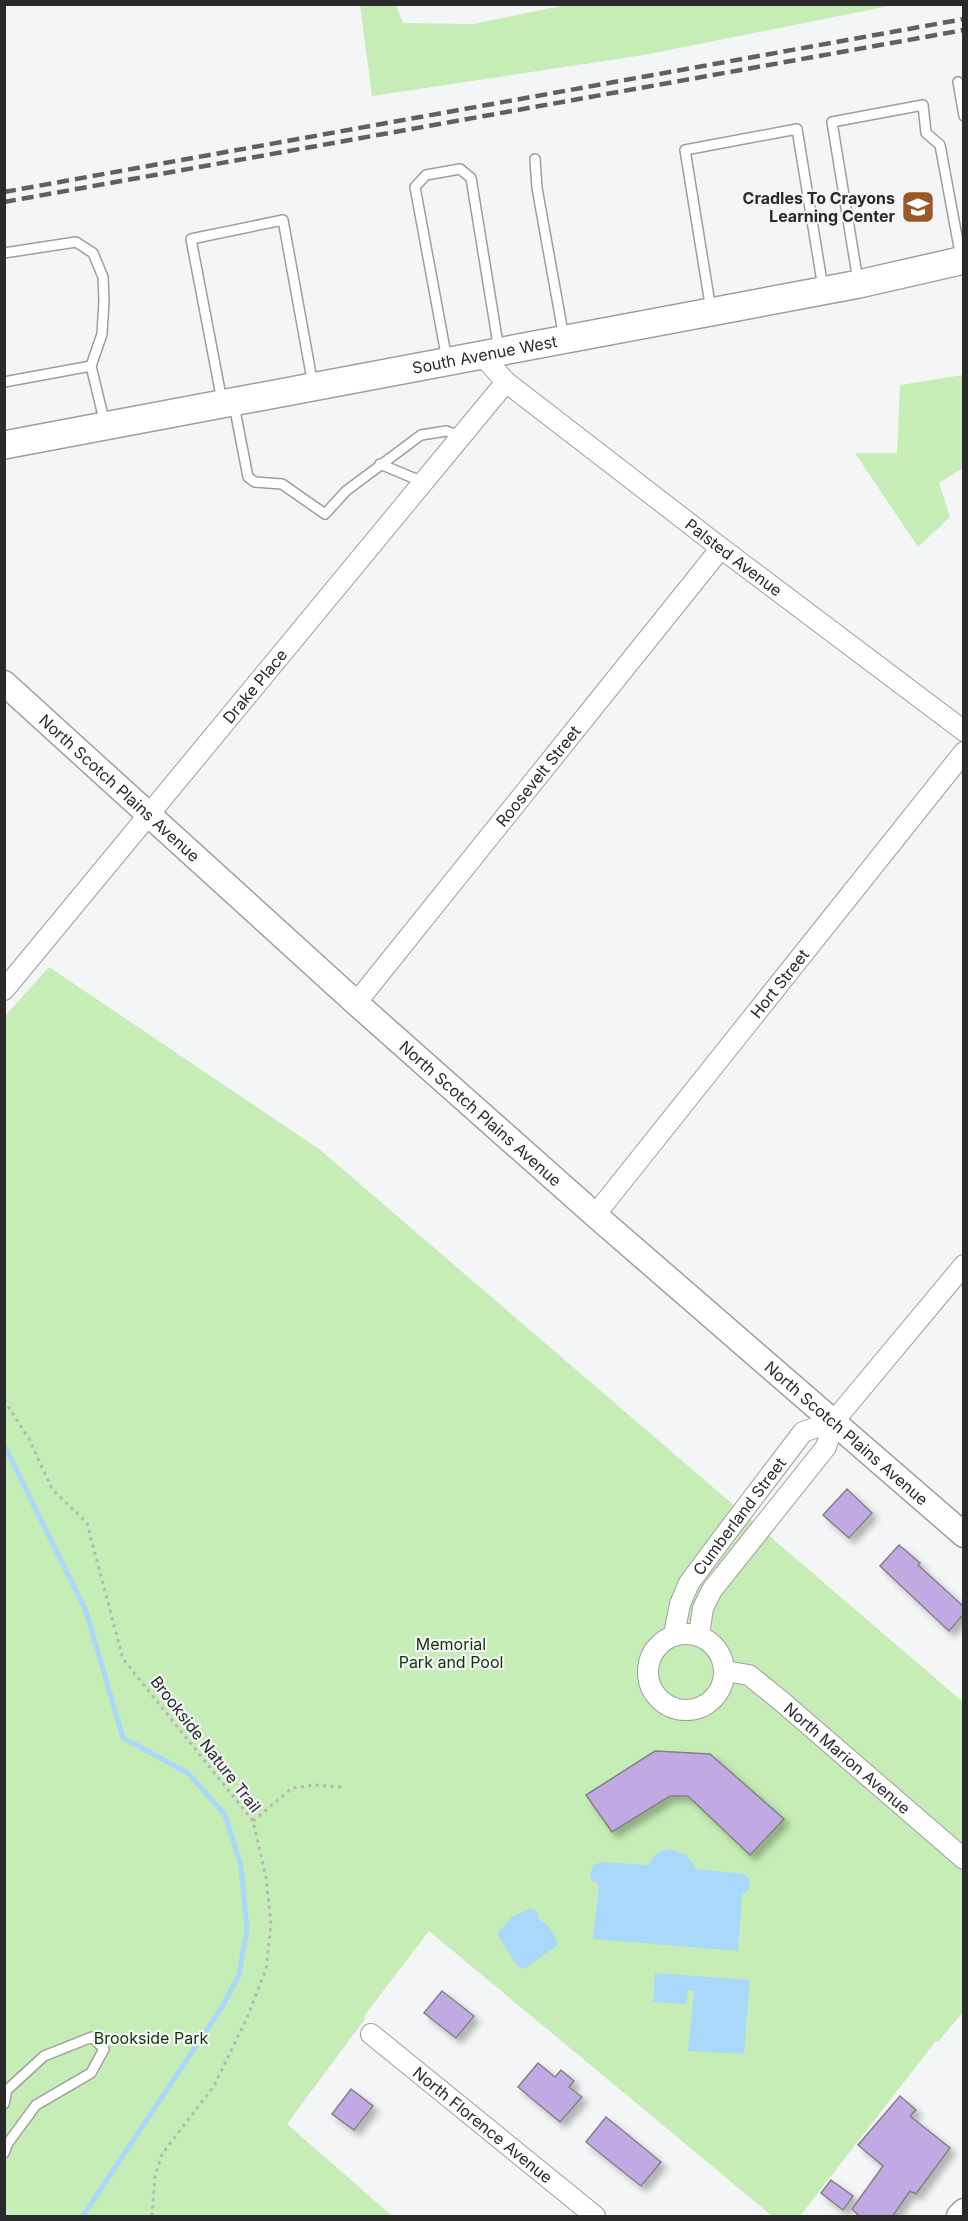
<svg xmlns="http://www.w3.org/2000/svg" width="968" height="2221" font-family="Inter,sans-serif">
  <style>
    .green { fill: #c6edb6 }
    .water { fill: #aad8fa }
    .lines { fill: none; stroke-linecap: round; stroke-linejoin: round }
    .stream { stroke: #aad8fa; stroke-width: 5 }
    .building { fill: #c1aae4; stroke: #828183; stroke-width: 1.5; filter: url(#shadow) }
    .service-casing { stroke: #9e9ea0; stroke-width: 12 }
    .minor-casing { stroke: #9e9ea0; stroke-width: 22 }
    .tertiary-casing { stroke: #9e9ea0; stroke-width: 27 }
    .secondary-casing { stroke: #9e9ea0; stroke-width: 30 }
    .path { stroke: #b5b5b7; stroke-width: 3; stroke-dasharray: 3 4.5; stroke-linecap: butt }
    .service { stroke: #fff; stroke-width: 9 }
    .minor { stroke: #fff; stroke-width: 20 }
    .tertiary { stroke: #fff; stroke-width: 24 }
    .secondary { stroke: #fff; stroke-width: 27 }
    .rail { stroke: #606061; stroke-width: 4.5; stroke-dasharray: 12 6; stroke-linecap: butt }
    .labels { text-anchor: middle; stroke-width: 4.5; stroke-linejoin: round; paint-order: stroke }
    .poi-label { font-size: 16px; font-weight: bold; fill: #2a2a2b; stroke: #f4f5f7; text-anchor: end }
    .street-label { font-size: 16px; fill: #2a2a2b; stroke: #f4f5f7 }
    .park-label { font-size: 16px; fill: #123500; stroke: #f4f5f7 }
  </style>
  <defs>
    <filter id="shadow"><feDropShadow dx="5.5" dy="5.5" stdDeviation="3" flood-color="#0004"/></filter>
  </defs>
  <rect width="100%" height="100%" fill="#f4f5f7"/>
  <!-- green -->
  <path class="green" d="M566,5v-1l328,1 -250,50 -272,41 -12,-91h36l7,18 70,1z
    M963,375v93l-24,15 11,34 -32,30 -63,-94h42l3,-68z
    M49,967l270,182 644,553 1,309 -26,31 -2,-1 -136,175h-28l-343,-285 -65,85 1,3 -78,105 105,92h-387l-1,-1199z"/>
  <!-- water -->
  <path class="water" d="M665,1849c16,2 23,5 31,20l48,5 6,6 -1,9 -7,6 -4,56 -145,-12 6,-54 -7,-4 -2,-8 4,-8 7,-3 47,3 7,-10z
    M529,1909h4l5,4 1,6c8,4 17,17 19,26l-34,24 -6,-2 -21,-33 16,-18z
    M655,1973l95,7 -6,74 -56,-3 6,-60 -6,-1 -2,14 -33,-2z"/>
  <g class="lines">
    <!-- stream -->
    <path class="stream" d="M4,1445l82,166 37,127 65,35 37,42 16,51 6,63 -8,46 -17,32 -139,209"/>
  </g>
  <!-- building -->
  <path class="building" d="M847,1489l25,24 -23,25 -26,-23z
    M899,1545l21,18 -2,2 45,41v9l-14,16 -69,-65z
    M655,1751l55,3 74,65 -34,36 -62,-59h-18l-58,36 -26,-37z
    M442,1991l32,25 -18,22 -32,-25z
    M538,2063l17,14 6,-7 13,11 -5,6 13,10 -22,25 -42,-35z
    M351,2089l22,17 -19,24 -22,-16z
    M900,2096l16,14 -6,6 40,32 -34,46 -6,-3 -18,26h-32l-8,-8 31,-43 -25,-21z
    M606,2117l55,45 -20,24 -55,-44z
    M831,2180l22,16 -10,14 -22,-17z"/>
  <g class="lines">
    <defs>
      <path id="service" d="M958,82l6,34
        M535,159l2,29 27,150
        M4,253l72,-11 17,11 10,24 1,24 -2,33 -11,32
        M858,281l-26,-159 91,-17 3,28 14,12 21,113
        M711,310l-26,-160 112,-21 26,159
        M447,360l-32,-173 11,-12 34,-6 11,9 28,172
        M4,382l87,-16 14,58
        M222,401l-31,-162 92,-19 30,165
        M234,405l14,72 7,5 27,2 43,30 21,-23 75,-56 25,-4 14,5
        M380,464l43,18
        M4,2104l3,-14 37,-34 48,-19 12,12 -13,24 -55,32 -28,38 -4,10"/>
      <g id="minor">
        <path id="s1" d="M483,356l23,26 215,166 243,183"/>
        <path id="s2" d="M4,990l502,-608"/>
        <path id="s3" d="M356,1003l365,-455"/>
        <path id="s4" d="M595,1215l369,-463"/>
        <circle cx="686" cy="1672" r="38"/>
        <path id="s5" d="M674,1635l6,-31 9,-21 35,-47 79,-104 31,-11"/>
        <path d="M699,1635l4,-27 9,-18 114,-143 8,-26 130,-156"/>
        <path id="s6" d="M725,1671l24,4 31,25 184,159"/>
        <path id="s7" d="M371,2034l224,182"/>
      </g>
      <g id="tertiary">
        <path id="s8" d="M4,683l352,320 239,212 369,320"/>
        <path d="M959,2216l5,-5"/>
      </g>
      <g id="secondary">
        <path id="s9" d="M4,445l855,-161 105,-24"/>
      </g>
    </defs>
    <!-- service casing -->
    <use href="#service" class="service-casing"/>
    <!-- minor casing -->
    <use href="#minor" class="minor-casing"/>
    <!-- tertiary casing -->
    <use href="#tertiary" class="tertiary-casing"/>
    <!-- secondary casing -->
    <use href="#secondary" class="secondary-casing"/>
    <!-- path -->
    <path class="path" d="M4,1400l25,39 23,50 35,34 36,136 130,162 13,56 5,47 -5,45 -19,49 -33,68 -52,68 -7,22 -3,40
      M253,1821l39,-33 22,-3 29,2"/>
    <!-- service -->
    <use href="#service" class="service"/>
    <!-- minor -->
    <use href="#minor" class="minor"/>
    <!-- tertiary -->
    <use href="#tertiary" class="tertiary"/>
    <!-- secondary -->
    <use href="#secondary" class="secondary"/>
    <!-- rail -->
    <path class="rail" d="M4,192l960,-173
      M4,202l960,-172"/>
  </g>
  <!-- icons -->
  <defs>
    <symbol id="school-square" viewBox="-11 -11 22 22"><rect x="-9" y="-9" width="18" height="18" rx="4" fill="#9b5827" stroke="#f4f5f7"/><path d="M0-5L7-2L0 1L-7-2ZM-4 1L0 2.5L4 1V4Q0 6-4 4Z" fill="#fff"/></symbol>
  </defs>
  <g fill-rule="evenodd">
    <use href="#school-square" x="899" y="188" width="38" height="38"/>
  </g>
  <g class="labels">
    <!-- poi labels -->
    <g class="poi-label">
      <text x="895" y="204">Cradles To Crayons<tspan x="895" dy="18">Learning Center</tspan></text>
    </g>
    <!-- street labels -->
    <g class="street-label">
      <text dy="6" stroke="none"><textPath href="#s9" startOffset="489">South Avenue West</textPath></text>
      <text dy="6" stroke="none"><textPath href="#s1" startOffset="322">Palsted Avenue</textPath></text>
      <text dy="6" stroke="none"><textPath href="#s2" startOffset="394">Drake Place</textPath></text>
      <text dy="6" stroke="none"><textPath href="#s3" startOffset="291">Roosevelt Street</textPath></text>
      <text dy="6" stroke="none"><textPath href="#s8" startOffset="156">North Scotch Plains Avenue</textPath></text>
      <text dy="6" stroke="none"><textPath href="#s4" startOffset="296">Hort Street</textPath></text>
      <text dy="6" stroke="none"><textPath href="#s8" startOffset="642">North Scotch Plains Avenue</textPath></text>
      <text dy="6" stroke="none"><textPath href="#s8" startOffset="1128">North Scotch Plains Avenue</textPath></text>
      <text dy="6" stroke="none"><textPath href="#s5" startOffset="138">Cumberland Street</textPath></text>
      <text transform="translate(206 1744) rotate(52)" y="6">Brookside Nature Trail</text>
      <text dy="6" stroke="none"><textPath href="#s6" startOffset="153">North Marion Avenue</textPath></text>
      <text dy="6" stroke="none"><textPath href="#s7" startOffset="144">North Florence Avenue</textPath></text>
    </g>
    <!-- park labels -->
    <g class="park-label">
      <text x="451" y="1650">Memorial<tspan x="451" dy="18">Park and Pool</tspan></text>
      <text x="151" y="2044">Brookside Park</text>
    </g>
  </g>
  <!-- border -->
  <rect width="968" height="2221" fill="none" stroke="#2a2a2b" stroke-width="12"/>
</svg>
